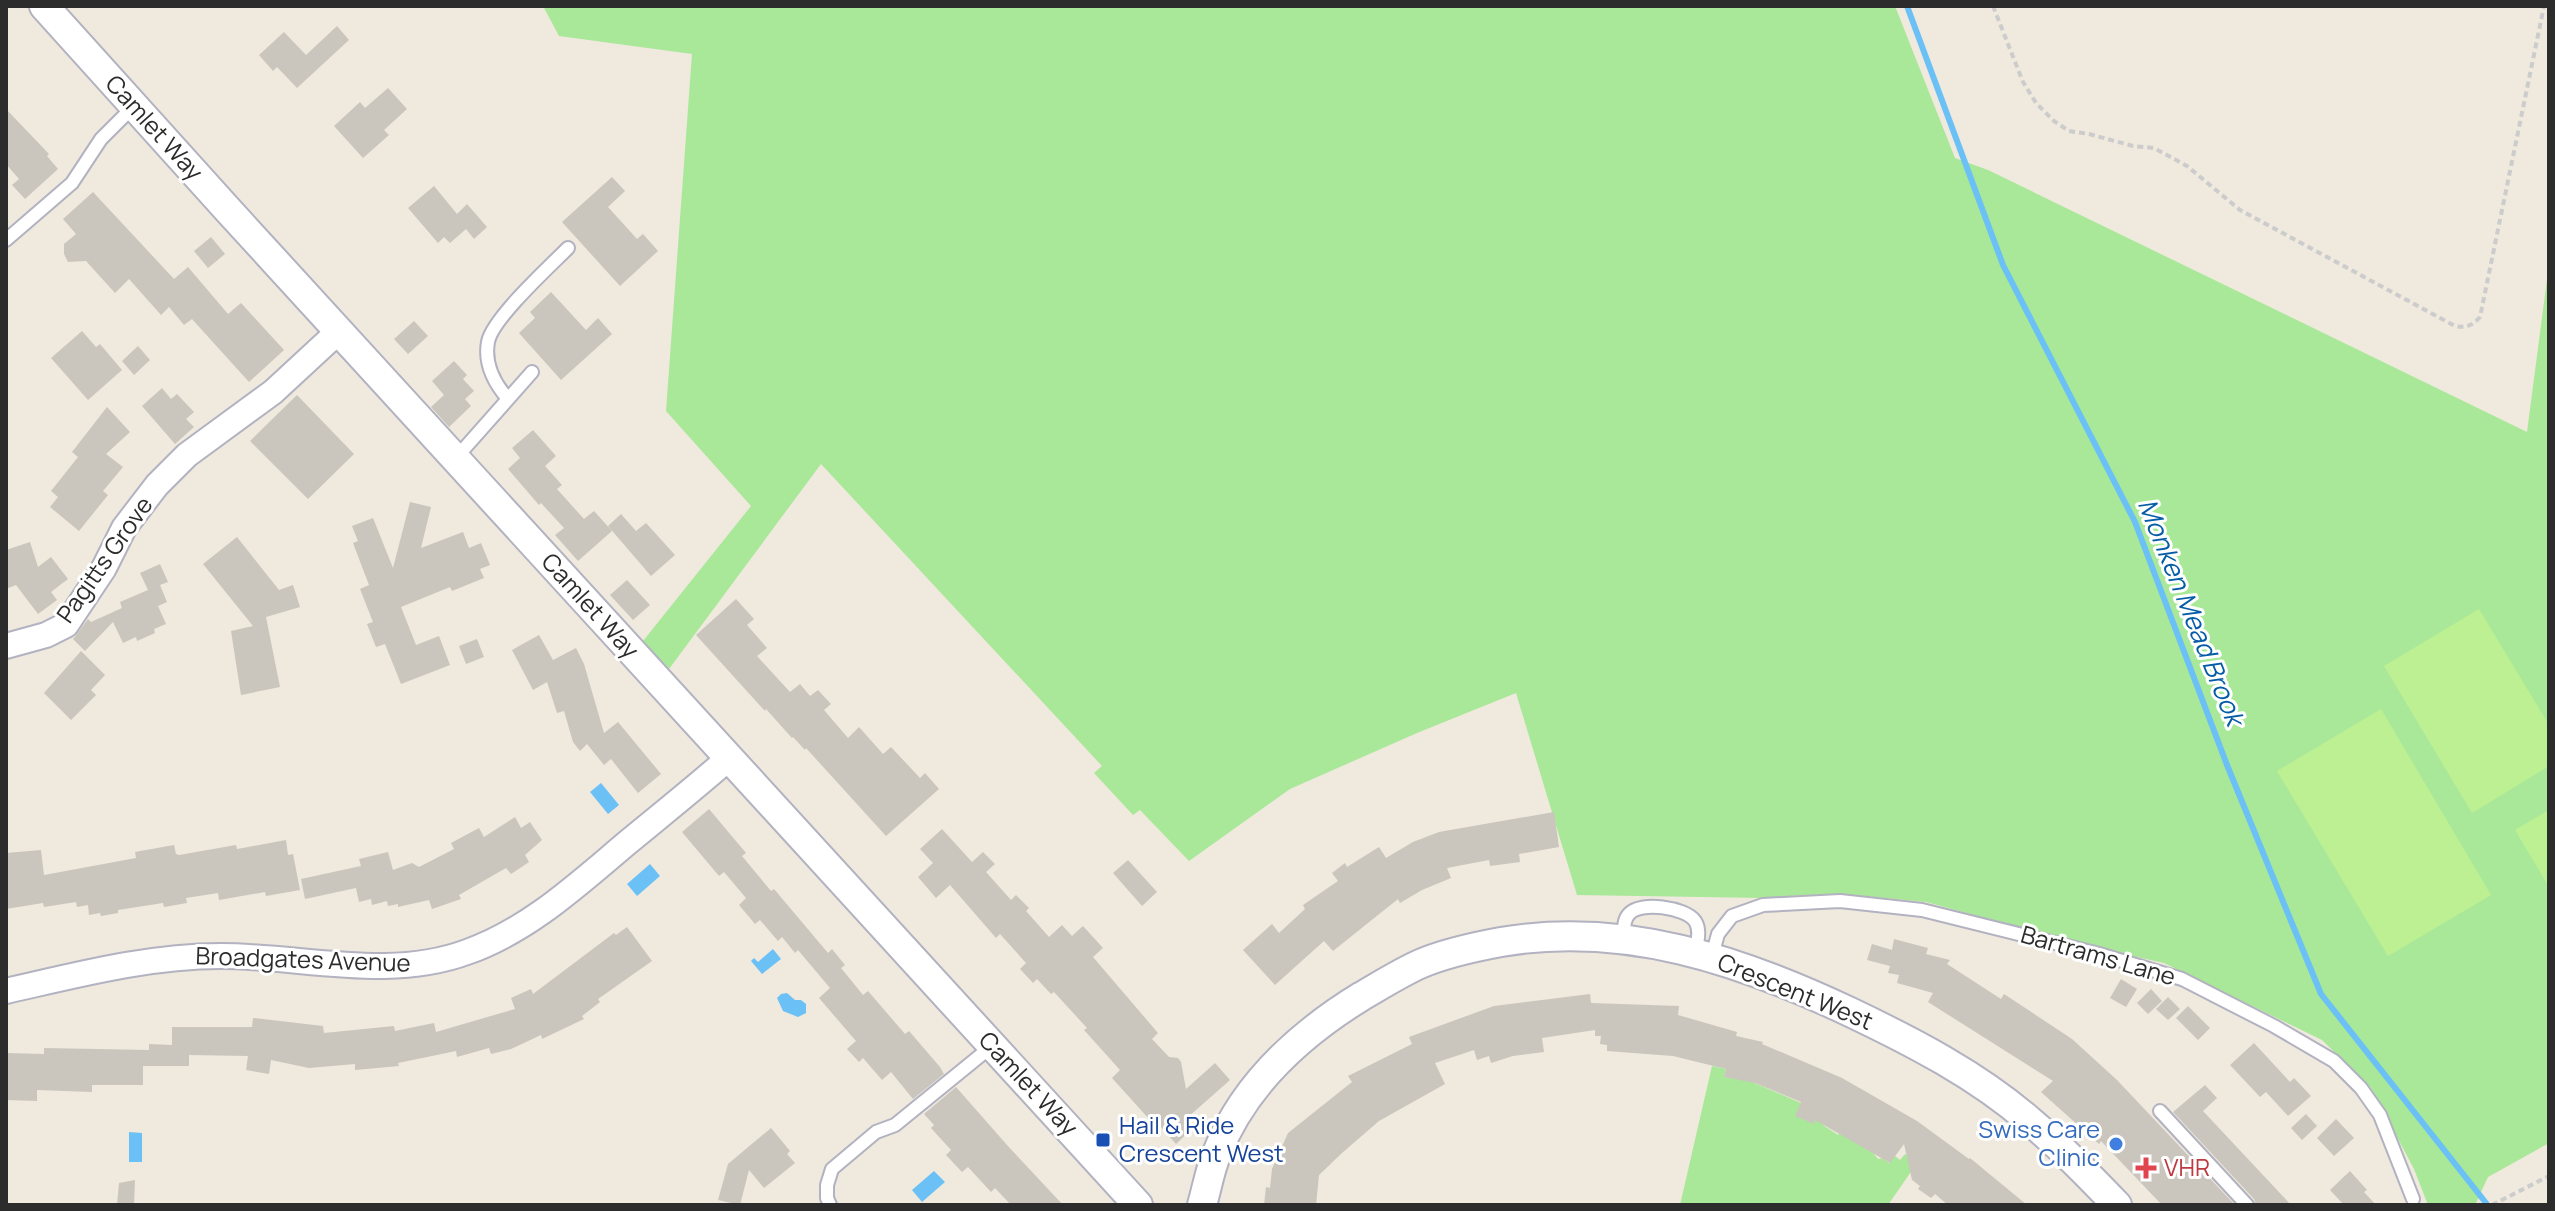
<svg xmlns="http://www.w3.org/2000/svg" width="2555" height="1211" font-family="Manrope,sans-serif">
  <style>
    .green { fill: #a9e898 }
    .pitch { fill: #bdf093 }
    .water { fill: #6bc0f6 }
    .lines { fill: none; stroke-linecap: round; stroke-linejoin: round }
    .stream { stroke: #6bc0f6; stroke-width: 6 }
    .building { fill: #cac6bd }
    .service-casing { stroke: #b2b2c1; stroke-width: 16 }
    .minor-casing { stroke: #b2b2c1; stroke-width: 28 }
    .tertiary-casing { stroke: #b2b2c1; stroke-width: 32 }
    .path { stroke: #ccc; stroke-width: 4; stroke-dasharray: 6 4; stroke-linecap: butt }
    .service { stroke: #fff; stroke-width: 12 }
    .minor { stroke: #fff; stroke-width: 24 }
    .tertiary { stroke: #fff; stroke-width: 28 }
    .transit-dot { fill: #1a4fb4; stroke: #fff; stroke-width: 3 }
    .shop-dot { fill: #3f7fe0; stroke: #fff; stroke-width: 3 }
    .health-dot { fill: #e0444e; stroke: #fff; stroke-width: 3 }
    .labels { text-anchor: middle; stroke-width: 6; stroke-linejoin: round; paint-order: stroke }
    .street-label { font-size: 24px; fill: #2c2c2c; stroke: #fff }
    .transit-label { font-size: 24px; fill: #164399; stroke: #fff; text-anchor: start }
    .shop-label { font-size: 24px; fill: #366cbe; stroke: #fff; text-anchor: end }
    .health-label { font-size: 24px; fill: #be3a42; stroke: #fff; text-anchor: start }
    .water-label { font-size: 26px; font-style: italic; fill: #055ca7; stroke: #fff }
  </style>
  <rect width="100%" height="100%" fill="#efe9de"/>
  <!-- green -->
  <path class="green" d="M543,6h1352l60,152 33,12 539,262 22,-168v879l-61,34 -13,28h-47l-14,-36 -43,-81 -49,-48 -158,-77 -81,-18 -157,-43 -73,-7h-49l-39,3 -188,-3 -61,-202 -99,40 -127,56 -101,72 -49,-51 -7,5 -39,-42 8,-7 -281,-302 -152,205 -26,-28 108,-135 -85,-95 26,-357 -133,-18z
    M1712,1066l14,3 -2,8 26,4 51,22 12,21 7,-16 9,5 -6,12 15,10 9,-15 31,39 4,-1 7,5 6,-7 5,4 5,-6 12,9 -29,42h-208z"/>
  <!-- pitch -->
  <path class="pitch" d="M2479,609l70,116v41l-77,47 -88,-147z
    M2381,709l110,186 -103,61 -111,-185z
    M2549,810v77l-34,-57z"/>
  <!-- water -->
  <path class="water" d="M601,783l18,22 -11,9 -18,-22z
    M650,864l10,12 -23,20 -10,-12z
    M773,949l8,10 -19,15 -11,-13 3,-3 4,4z
    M787,993l8,7h6l5,4v9l-8,4 -15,-6 -6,-13 4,-4z
    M129,1132l13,1v29h-13z
    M934,1171l11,11 -23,20 -10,-12z"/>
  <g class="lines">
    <!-- stream -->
    <path class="stream" d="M1907,6l96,259 132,257 92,243 94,229 165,209"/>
  </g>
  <!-- building -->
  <path class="building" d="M337,26l12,14 -52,48 -20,-21 -4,4 -14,-16 25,-23 22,23z
    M388,88l19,21 -23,21 5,5 -26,23 -29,-32 26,-24 5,6z
    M6,109l43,45 -2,2 11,13 -33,30 -13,-14 7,-6 -13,-15z
    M612,177l13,14 -17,16 29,32 6,-5 15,17 -38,35 -58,-64z
    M434,186l23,28 10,-10 20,23 -13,12 -8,-10 -16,14 -6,-6 -6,6 -30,-35z
    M93,192l81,87 14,-12 40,47 13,-11 43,47 -35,32 -57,-63 -8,6 -15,-18 -8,8 -32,-36 -14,14 -29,-32 -18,1 -4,-8v-10l12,-10 -13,-15z
    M211,237l14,17 -17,14 -14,-17z
    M551,292l35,38 12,-12 14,16 -51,46 -42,-47 16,-15 -5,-6z
    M414,321l14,15 -20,18 -14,-15z
    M82,331l14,16 4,-3 22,26 -34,30 -37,-42z
    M138,346l12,14 -16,15 -12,-14z
    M454,361l13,14 -4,4 11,12 -9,8 6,7 -22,21 -18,-20 13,-12 -12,-14z
    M162,388l9,11 6,-5 17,18 -8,7 8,8 -19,17 -33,-38z
    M297,395l57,59 -46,45 -58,-58z
    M107,407l23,25 -24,22 17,13 -20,24 5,4 -29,36 -29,-24 8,-10 -7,-6 27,-34 -6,-5z
    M533,430l23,26 -11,10 17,19 -5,4 27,30 10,-8 18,20 -34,30 -23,-26 9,-7 -23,-25 -2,2 -31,-36 12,-11 -8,-10z
    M410,502l21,5 -10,41 42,-16 6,16 12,-5 9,22 -10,4 4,9 -32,13 -2,-4 -49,20 15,38 23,-9 11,29 -49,19 -16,-40 -9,3 -9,-23 6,-2 -13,-33 9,-4 -16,-42 5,-2 -6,-15 21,-8 20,50z
    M621,514l15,17 10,-8 29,32 -24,21 -43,-50z
    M237,537l42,53 14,-5 7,22 -34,10 14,70 -39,8 -10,-64 22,-5 -50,-62z
    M30,542l8,25 13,-10 17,22 -17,13 6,8 -19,14 -22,-29 -10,4v-39z
    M160,564l8,18 -8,3 7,17 -9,4 8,18 -12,5 1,4 -18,8 -1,-4 -13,6 -10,-21 -28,29 -12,-12 15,-20 3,3 31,-14 -2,-6 28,-12 -8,-17z
    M627,580l23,25 -17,15 -23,-25z
    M736,599l18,20 -7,6 20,23 -10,8 33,36 10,-8 10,12 8,-6 13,14 -7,6 24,28 11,-11 24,27 8,-7 29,31 5,-5 14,16 -53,47 -80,-88 -1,2 -12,-13 -1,1 -26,-29 -1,2 -69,-76z
    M539,635l14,25 23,-12 8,16 20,69 14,-11 43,52 -23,19 -27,-34 -7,6 -17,-21 -7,7 -7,-9 -9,-31 -7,2 -10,-31 -14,8 -21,-40z
    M477,639l7,18 -18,7 -7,-18z
    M81,651l24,24 -14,15 5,5 -25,25 -27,-27z
    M709,809l37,44 -4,3 29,35 3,-2 54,64 4,-4 13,16 -4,3 22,27 5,-4 37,43 4,-3 31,36 4,7 -31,25 -22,-27 -9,8 -19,-22 -4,4 -12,-13 9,-8 -37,-43 11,-10 -32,-38 -3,3 -13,-16 -4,4 -18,-21 -5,4 -16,-19 7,-7 -22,-26 -5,4 -37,-44z
    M1554,812l5,35 -40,7 1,8 -30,4 -1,-6 -42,8 4,10 -29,12 -22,13 -2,-4 -65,52 -9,-10 -49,44 -32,-35 29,-26 7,9 26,-24 -2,-4 35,-24 -6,-8 13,-10 2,4 32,-20 7,11 27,-16 26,-10z
    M515,817l6,11 9,-6 12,18 -17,15 4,7 -18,12 -5,-6 -47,27 2,4 -29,10 -3,-9 -31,7v-3l-10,2 -1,-5 -15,4 -1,-6 -12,3 -3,-14 -51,11 -4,-20 60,-13 -2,-7 29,-7 5,18 19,-7 7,4 35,-18 -3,-6 28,-15 5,9z
    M942,829l30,33 11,-10 12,12 -9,8 25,28 5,-5 13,13 -3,3 23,26 13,-12 10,11 11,-10 20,22 -10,9 65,76 -6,6 17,18 9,1 3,4 5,27 29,-26 15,17 -43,38 7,9 -18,17 -24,-27 -3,2 -37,-41 8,-8 -36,-40 3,-2 -33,-36 -3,2 -14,-15 -4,4 -13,-14 6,-6 -26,-29 -4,4 -46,-53 -14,13 -18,-21 15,-14 -13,-14z
    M286,840l2,15 5,-1 7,36 -34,6 -1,-4 -46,8 -1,-7 -32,5 1,5 -23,4 -1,-4 -45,7v3l-17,3 -1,-3 -11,2 -1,-10 -11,2 -1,-5 -32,5 -1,-4 -37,6v-56l35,-3 3,25 92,-17 -1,-6 39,-7 2,9 3,1 57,-10 1,4z
    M1128,860l29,32 -15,14 -29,-33z
    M627,927l25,34 -54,38 2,3 -18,14 2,3 -42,20 -1,-4 -30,14 -20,5 -2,-6 -32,9 -1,-6 -58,12 1,3 -44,4v-6l-46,4 -38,-8 -2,14 -23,-4 2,-14 -59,-1v11h-46v19h-51v7l-55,-2v11l-31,-1v-47l38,1v-6l105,2v-6l23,1v-18h80l1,-9 70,8 1,7 70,-7 1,5 39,-8 2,9 79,-23 -4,-11 20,-9 2,5 81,-61 2,2z
    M1894,939l34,9 -2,6 24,6 -3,4 54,35 3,-5 68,45 45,41 118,125h-73l-61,-64 -2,3 -58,-52 12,-11 -125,-79 5,-9 -36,-10 2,-8 -11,-2 2,-7 -23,-6 5,-16 20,6z
    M2121,979l16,10 -11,18 -16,-9z
    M2151,989l11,12 -14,13 -11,-11z
    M1590,994l1,9 88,3 -1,9 59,17 -1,4 27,6 -1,2 80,34 75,43 52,38 1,-1 57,47h-79l-13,-11 -4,4 -13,-9 2,-3 -8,-6 -8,-36 -14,19 -75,-43 -1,4 -19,-8 6,-14 -46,-19 -31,-6 2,-8 -53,-13 -66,-5v-6l-7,-1 1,-8h-6v-6l-53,8 2,14 -31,4 -22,7 -2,-7 -12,4 -3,-10 -39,13 10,21 -66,37 -37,32 -23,22 -3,30h-52l2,-18 4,1 2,-19 16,-36 64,-51 -4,-6 64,-32 -3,-7 85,-31z
    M2168,997l12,12 -12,11 -12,-11z
    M2188,1006l22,22 -12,12 -22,-22z
    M2254,1043l36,39 4,-4 17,18 -23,20 -22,-24 -6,5 -30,-32z
    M2205,1085l12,13 -14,13 88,94h-35l-2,-6 -81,-87z
    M956,1087l51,58 56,60h-52l-16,-17 -4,4 -23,-25 -6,5 -16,-17 5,-5 -20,-22 3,-3 -10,-11z
    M2306,1114l11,12 -15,14 -11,-12z
    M2336,1119l18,19 -20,18 -17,-18z
    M771,1128l19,23 -3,3 8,9 -31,25 -15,-18 -9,35 -22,-5 10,-36z
    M2350,1171l17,19 -3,2 12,13h-32l-14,-15z
    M135,1180l-1,25h-17l2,-22z"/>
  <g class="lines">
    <defs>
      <path id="service" d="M6,240l66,-57 29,-44 33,-33
        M508,399c-13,-15 -24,-35 -20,-57 4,-23 62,-76 80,-94
        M455,459l77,-87
        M1623,938c1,-7 0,-18 6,-24 11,-13 56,-7 66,7 6,9 2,21 1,31
        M1712,956l6,-22 14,-18 31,-11 77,-4 82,9 177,44 83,25 92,47 60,35 27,27 19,27 33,84
        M2160,1111l87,94
        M830,1205l-3,-7v-13l5,-16 44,-37 19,-7 97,-79"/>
      <path id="minor" d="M6,646l40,-11 20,-10 38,-57 20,-40 33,-43 30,-30 86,-63 66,-61
        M6,991c71,-16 142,-35 215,-35 81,0 168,25 246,-4 62,-22 110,-67 160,-109 34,-28 69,-56 102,-85"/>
      <path id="tertiary" d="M44,6l184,204 910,995
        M1202,1205c5,-17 8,-36 15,-52 27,-69 83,-119 145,-157 19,-11 38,-23 58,-32 25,-11 54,-17 81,-22 123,-21 239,18 349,70 63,30 127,63 180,109 31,26 59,55 87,84"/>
    </defs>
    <!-- service casing -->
    <use href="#service" class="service-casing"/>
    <!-- minor casing -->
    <use href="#minor" class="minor-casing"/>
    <!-- tertiary casing -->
    <use href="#tertiary" class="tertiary-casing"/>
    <!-- path -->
    <path class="path" d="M1993,6l30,76 13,21 18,18 15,10 20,3 44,12 21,2 33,18 53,44 215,116c11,2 17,0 25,-9l64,-311
      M2492,1205l57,-29"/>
    <!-- service -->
    <use href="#service" class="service"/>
    <!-- minor -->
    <use href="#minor" class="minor"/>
    <!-- tertiary -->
    <use href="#tertiary" class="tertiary"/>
  </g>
  <!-- markers -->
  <rect class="transit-dot" x="1095" y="1132" width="16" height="16" rx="4"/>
  <circle class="shop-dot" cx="2116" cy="1144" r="8"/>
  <path class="health-dot" d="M2142 1156h8v8h8v8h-8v8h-8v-8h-8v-8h8z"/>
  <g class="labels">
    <!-- street labels -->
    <g class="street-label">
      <text transform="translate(154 128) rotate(48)" y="8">Camlet Way</text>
      <text transform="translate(105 560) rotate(-55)" y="8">Pagitts Grove</text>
      <text transform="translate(590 606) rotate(48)" y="8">Camlet Way</text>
      <text transform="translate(2098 956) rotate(16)" y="8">Bartrams Lane</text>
      <text transform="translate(303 960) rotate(2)" y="8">Broadgates Avenue</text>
      <text transform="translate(1795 992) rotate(22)" y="8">Crescent West</text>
      <text transform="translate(1028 1084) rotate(47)" y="8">Camlet Way</text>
    </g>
    <!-- transit labels -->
    <g class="transit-label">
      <text x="1119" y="1134">Hail &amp; Ride<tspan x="1119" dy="28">Crescent West</tspan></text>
    </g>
    <!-- shop labels -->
    <g class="shop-label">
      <text x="2100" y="1138">Swiss Care<tspan x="2100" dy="28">Clinic</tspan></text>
    </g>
    <!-- health labels -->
    <g class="health-label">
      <text x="2164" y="1176">VHR</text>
    </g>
    <!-- water labels -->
    <g class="water-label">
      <text transform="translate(2191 612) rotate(68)" y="9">Monken Mead Brook</text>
    </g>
  </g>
  <!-- border -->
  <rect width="2555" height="1211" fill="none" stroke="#2c2c2c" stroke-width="16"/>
</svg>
